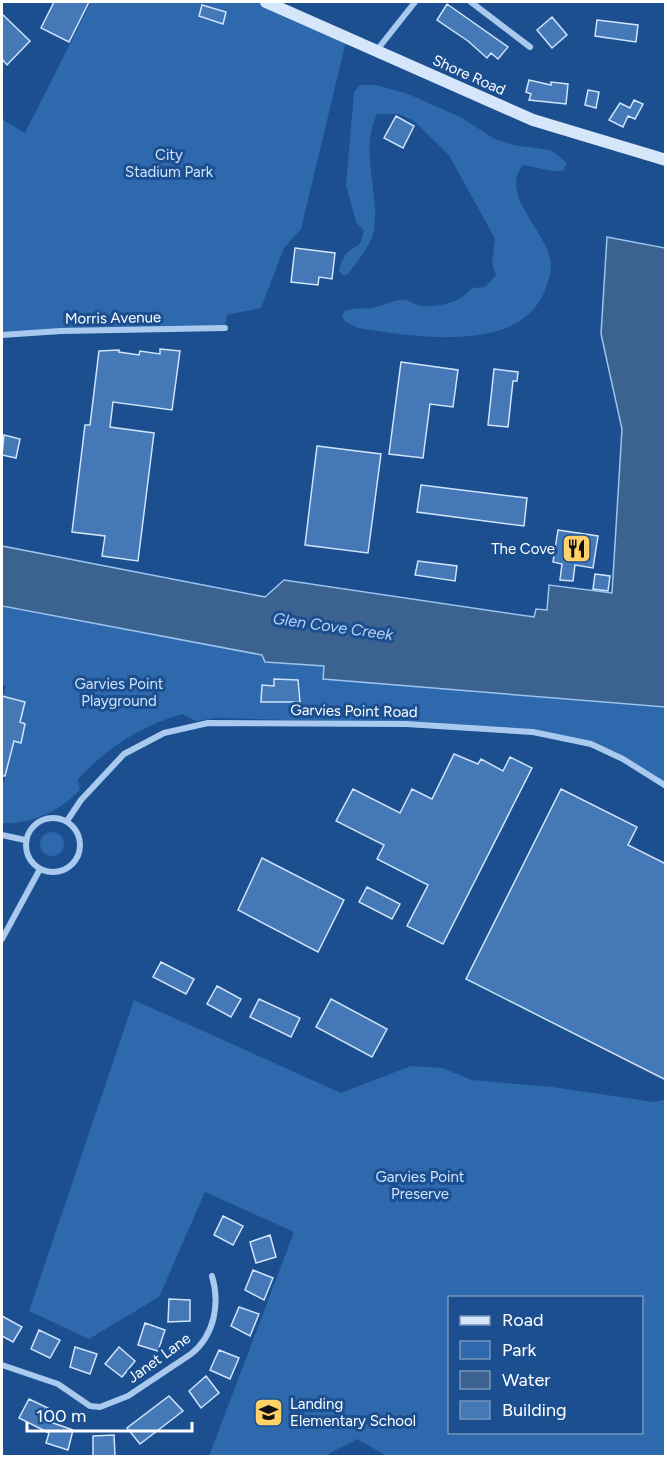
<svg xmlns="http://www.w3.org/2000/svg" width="667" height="1458" font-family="Figtree,sans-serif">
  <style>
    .green { fill: #2e69ad; fill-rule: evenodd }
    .water { fill: #3c6290; stroke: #9cc4f0; stroke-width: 1.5 }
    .building { fill: #4478b7; stroke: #cfe3fa; stroke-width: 1.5 }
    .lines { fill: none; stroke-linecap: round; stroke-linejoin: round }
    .minor { stroke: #a9c9ee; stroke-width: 6 }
    .secondary { stroke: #d6e6fa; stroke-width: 12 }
    .labels { text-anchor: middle; stroke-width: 6; stroke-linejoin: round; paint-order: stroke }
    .street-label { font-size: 15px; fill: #fff; stroke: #1b4f8f }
    .park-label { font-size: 15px; fill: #cfe3fa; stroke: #1b4f8f }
    .poi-label { font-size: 15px; fill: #fff; stroke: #1b4f8f; text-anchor: end }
    .water-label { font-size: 16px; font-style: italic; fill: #b5d3f5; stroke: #1b4f8f }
  </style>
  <rect width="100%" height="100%" fill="#1b4f8f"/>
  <!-- green -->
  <path class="green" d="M91,2h178l78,35 -46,192 -17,19 -23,60 -34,7 -2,12 -223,10v-218l23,14z
    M360,85h16l32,9 54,24 31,20 20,7 38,5 16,13 -4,8c-15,1 -26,-4 -40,-6 -23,28 19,63 26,90 4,13 1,23 -4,35 -25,66 -133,46 -187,38l-12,-6 -4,-5 3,-6c10,-4 17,-2 27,-3 11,-2 20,-8 31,-8 7,0 12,5 18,6 18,1 39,-3 51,-18l13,-1 11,-12 -4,-12 3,-24 -46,-84 -35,-34 -15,-7h-22c-18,39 3,77 -3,116 -3,16 -17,31 -26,44l-4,2 -5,-5c3,-15 8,-20 21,-27l4,-13 -8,-9 -10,-37 8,-93z
    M2,606l260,49 4,7 59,4 -1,13 341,28v81l-9,-9 -56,-29 -37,-12 -137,-14 -209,-6 -21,3 -14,-7c-41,12 -74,33 -104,65l2,11c-20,21 -50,35 -78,33v-34l12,-48 7,1 4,-18 -5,-2 5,-20 -22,-5 3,-11 -4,-2z
    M40 844a12 12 0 1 1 24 0a12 12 0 1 1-24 0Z
    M134,1000l207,93 70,-27 31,2 30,12 80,7 102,15 11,-2v356h-278l-30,-17 -27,14 -2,3h-119l85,-224 -89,-40 -46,105 -70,42 -60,-28zM450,1298h192v134h-192z"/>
  <!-- water -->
  <path class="water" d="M607,237l58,11v459l-342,-28 1,-13 -59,-4 -3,-7 -260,-49v-60l263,51 19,-17 250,37 2,-8 11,1 2,-25 63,8 10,-164 -21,-95z"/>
  <!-- building -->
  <path class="building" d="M54,2h35l-20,40 -28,-14z
    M447,4l61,43 -10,12 -7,-6 -4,5 -19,-17 -31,-21z
    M202,5l24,7 -3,12 -24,-8z
    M2,14l28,27 -23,24 -5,-6z
    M552,17l15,18 -15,13 -15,-18z
    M597,20l41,5 -2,17 -41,-6z
    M529,80l22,5v-3l17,2 -2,20 -37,-4 2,-6 -5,-2z
    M588,90l11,2 -3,16 -11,-3z
    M634,100l9,4 -8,15 -7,-3 -5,11 -14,-7 11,-17 10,5z
    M396,116l18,10 -11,22 -19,-10z
    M295,248l40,5 -3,26 -13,-2 -1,8 -27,-3z
    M160,349l20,2 -8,59 -59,-8 -3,25 44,6 -16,128 -36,-5 3,-20 -33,-4 13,-107h5l9,-74 20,-1v2l20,3 1,-4 20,3z
    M401,362l57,8 -5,37 -23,-3 -7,54 -34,-4z
    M494,369l24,3 -1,9h-4l-5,46 -20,-2z
    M4,435l16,4 -4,19 -14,-3z
    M317,446l64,8 -13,99 -63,-8z
    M421,485l106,13 -3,28 -107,-14z
    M558,530l40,6 -5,32 -18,-3 -2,16 -13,-1 2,-16 -9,-2z
    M418,561l39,5 -2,15 -40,-6z
    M595,574l15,2 -2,15 -15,-2z
    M274,679l24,1 2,22h-39l1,-17 12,1z
    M2,696l23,6 -5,20 5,2 -4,19 -7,-2 -9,35h-3z
    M454,754l24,10 3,-5 22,12 7,-14 22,11 -89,176 -36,-18 21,-41 -51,-26 7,-14 -48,-24 17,-32 47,24 12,-24 20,10z
    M561,789l76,38 -9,18 38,19v216l-200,-101z
    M262,858l82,42 -26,52 -80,-42z
    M367,887l33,17 -8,15 -33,-17z
    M161,962l33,17 -8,15 -33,-17z
    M217,986l24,13 -10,18 -24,-13z
    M259,999l41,19 -9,19 -41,-20z
    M331,999l56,30 -15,28 -56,-30z
    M223,1216l20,10 -10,19 -19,-10z
    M270,1235l6,22 -20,6 -6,-21z
    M253,1270l20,8 -9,22 -19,-10z
    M169,1299l21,1v21l-22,1z
    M239,1307l20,7 -9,22 -19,-10z
    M2,1316l20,11 -9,15 -11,-6z
    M145,1323l20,7 -7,21 -20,-6z
    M39,1330l21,10 -10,18 -19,-9z
    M75,1347l22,7 -7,20 -20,-7z
    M119,1347l16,14 -13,16 -17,-13z
    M219,1350l20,8 -9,21 -20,-9z
    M206,1376l13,17 -18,15 -12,-17z
    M169,1396l14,15 -43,33 -13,-16z
    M29,1399l19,9 -6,11 31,11 -5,20 -22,-7 3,-10 -30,-15z
    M114,1435l1,21h-22v-20z"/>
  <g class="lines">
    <!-- minor -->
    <path class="minor" d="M471,2l59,45
      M377,50l38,-48
      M2,335l58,-4 165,-3
      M26 845a27 27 0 1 1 54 0a27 27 0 1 1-54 0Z
      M67,821l14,-21 43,-46 40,-21 44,-10 198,1 127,8 58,12 32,15 43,27
      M2,835l23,5
      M2,939l38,-70
      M2,1365l56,19 32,22 10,1 28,-11 63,-42c24,-19 29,-51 21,-78"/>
    <!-- secondary -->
    <path class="secondary" d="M266,2l267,118 133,40"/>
  </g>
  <!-- icons -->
  <defs>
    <symbol id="restaurant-square" viewBox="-11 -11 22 22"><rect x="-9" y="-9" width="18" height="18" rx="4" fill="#ffd166" stroke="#1b4f8f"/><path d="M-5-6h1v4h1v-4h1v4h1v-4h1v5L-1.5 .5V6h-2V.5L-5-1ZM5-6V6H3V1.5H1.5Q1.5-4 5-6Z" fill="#111"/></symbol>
    <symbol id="school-square" viewBox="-11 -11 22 22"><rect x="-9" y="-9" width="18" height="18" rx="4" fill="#ffd166" stroke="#1b4f8f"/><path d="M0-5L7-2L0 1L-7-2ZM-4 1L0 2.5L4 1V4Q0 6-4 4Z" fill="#111"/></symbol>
  </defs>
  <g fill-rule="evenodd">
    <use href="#restaurant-square" x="560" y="532" width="33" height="33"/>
    <use href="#school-square" x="252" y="1396" width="33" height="33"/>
  </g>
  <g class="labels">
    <!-- street labels -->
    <g class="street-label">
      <text transform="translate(469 75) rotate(24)" y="5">Shore Road</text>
      <text transform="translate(113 318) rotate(-1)" y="5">Morris Avenue</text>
      <text transform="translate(354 711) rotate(1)" y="5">Garvies Point Road</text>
      <text transform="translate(159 1358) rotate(-36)" y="5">Janet Lane</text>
    </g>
    <!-- park labels -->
    <g class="park-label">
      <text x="169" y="160">City<tspan x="169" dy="17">Stadium Park</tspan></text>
      <text x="119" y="689">Garvies Point<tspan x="119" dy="17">Playground</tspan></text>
      <text x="420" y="1182">Garvies Point<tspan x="420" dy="17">Preserve</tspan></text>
    </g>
    <!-- poi labels -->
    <g class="poi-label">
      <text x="555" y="554">The Cove</text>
      <text x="290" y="1409" text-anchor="start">Landing<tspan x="290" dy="17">Elementary School</tspan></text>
    </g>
    <!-- water labels -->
    <g class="water-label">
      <text transform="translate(333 626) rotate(8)" y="6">Glen Cove Creek</text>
    </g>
  </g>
  <!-- border -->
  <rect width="667" height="1458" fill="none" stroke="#ffffff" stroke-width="6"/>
  <!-- legend -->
  <rect x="448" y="1296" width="195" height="138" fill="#1b4f8f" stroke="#7695bc" stroke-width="1.5"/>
  <rect x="460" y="1316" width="30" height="9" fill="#d6e6fa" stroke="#7695bc" stroke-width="1.5"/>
  <text x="502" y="1326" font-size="18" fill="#ffffff">Road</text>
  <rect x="460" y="1341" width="30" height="18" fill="#2e69ad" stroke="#7695bc" stroke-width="1.5"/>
  <text x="502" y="1356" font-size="18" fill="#ffffff">Park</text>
  <rect x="460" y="1371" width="30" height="18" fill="#3c6290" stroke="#7695bc" stroke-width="1.5"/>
  <text x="502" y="1386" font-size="18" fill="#ffffff">Water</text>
  <rect x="460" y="1401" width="30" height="18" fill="#4478b7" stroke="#7695bc" stroke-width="1.5"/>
  <text x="502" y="1416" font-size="18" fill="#ffffff">Building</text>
  <!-- scale -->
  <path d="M27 1422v9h165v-9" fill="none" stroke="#ffffff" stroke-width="3"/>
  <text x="36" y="1422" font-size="18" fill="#ffffff" stroke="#1b4f8f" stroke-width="4.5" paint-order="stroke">100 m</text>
</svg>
